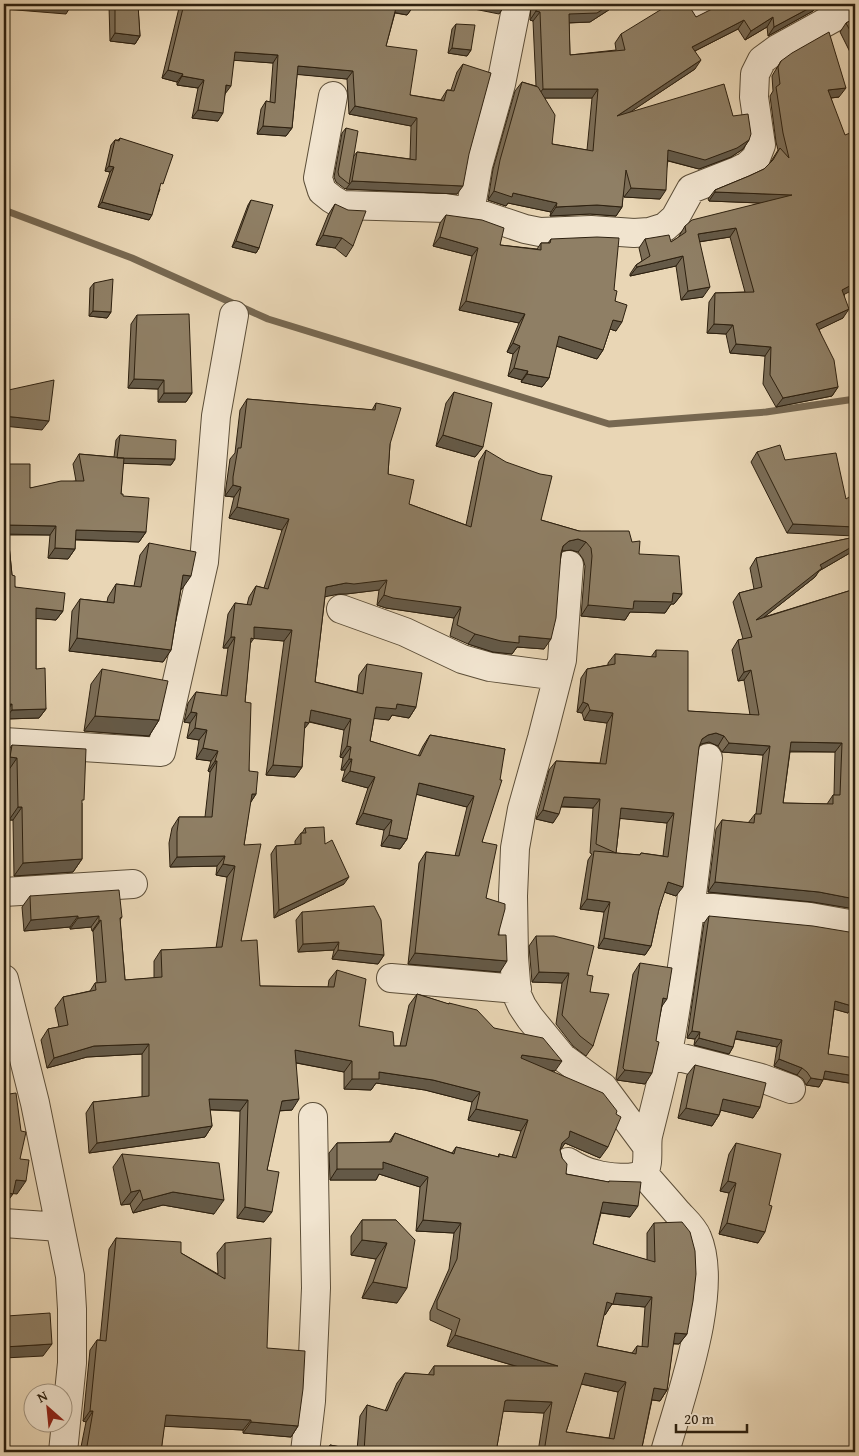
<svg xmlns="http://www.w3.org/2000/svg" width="859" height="1456" font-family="'Gentium Book Plus',serif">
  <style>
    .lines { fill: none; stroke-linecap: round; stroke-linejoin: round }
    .stream { stroke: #776851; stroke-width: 7 }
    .street-casing { stroke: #5c4e38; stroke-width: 30 }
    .street { stroke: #f1e4cf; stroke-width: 28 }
    .wall { fill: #7b6d57; stroke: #2d200f; fill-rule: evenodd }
    .shaded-wall { fill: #645947; stroke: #2d200f }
    .building { fill: #8f7f65; stroke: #2d200f; fill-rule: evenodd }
  </style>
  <rect width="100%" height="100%" fill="#e9d6b5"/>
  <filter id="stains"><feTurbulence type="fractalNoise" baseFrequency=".004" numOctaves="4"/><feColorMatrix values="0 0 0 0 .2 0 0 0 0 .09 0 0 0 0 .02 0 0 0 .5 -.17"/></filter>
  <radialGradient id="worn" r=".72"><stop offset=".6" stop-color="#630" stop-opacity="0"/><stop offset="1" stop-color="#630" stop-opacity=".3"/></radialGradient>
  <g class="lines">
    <!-- stream -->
    <path class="stream" d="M4,210l128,48 136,61 341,105 157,-12 89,-13"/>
    <defs>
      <path id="street" d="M695,4l1,2
        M333,96l-15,82 4,13 10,8 10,6 104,3 34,6 45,15 15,3 51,-2 43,3 15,-1 16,-5 10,-9 16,-29 46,-18 10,-5 9,-8 5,-13 -7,-48 1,-23 7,-14 15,-11 78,-43
        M470,212l8,-46 23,-82 16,-80
        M569,565l-7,95 -20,78 -20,71 -7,39 -2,48 1,61 3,38 5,11 8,12 32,39 41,30 43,58
        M341,609l64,23 57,27 28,8 68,9
        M4,742l157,10 43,-190 12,-146 18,-101
        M4,892l129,-8
        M692,906l118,11 45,8
        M391,978l126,11
        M4,979l31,124 35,173 2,33v54l-9,89
        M667,1054l94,24 30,11
        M568,1162c8,5 17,10 27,12 10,3 41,7 48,-1 7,-8 3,-26 5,-37 8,-33 17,-66 23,-100 16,-92 27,-185 37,-278
        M643,1173c11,13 22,25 33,38 7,8 17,16 21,26 23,53 -17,161 -32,215
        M4,1223l56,4
        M305,1452l6,-51 5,-113 -3,-171"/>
    </defs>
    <!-- street casing -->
    <use href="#street" class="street-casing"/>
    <!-- street -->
    <use href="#street" class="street"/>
  </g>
  <!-- wall -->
  <path class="wall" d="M98,4h316l-1,3 -6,8 -12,-2 -9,33 24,49 31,5 1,-2 5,-8h4l6,-18 6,-8 -6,130 -111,-5v-1l-1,1 -9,-7 -2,-5 8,-44 4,-5 7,29 4,-5 53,7 1,-33 -62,-12 -2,-35 -50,-5 -5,54 -6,8 -29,-2 4,-25 5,-8 4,1 3,-39 -39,-3 -16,61 -26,-3 6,-30 -21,-3v-3l-15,-4 17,-70h-41l2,28 -5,8 -25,-3 -1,-35h-6z
    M531,4h87l-28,18 -21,1 1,32 46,-5 -1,-7 6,-9 75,-17 119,-8 -2,2 -45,25 -1,-9 -22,13 -7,-11 -43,22v18l-65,43 103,4 16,24 -6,9 -12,8 -32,12 -31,-8 -8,38 -36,-2 -1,-3 -1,13 -6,9 -26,-2 -40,2 1,-4 -43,-9 -2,3 -18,-6 5,-31 22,-78 7,-9 14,4 -3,-65 -3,-1zM545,98h47l-5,52 -35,-6z
    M855,18v44l-15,-30 6,-9z
    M456,24l15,26 -4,6 -19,-3 4,-24z
    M781,61l58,36 -8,1 20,82 -8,138 -24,11 19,58 -6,9 -56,11 -13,-23 2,-28 -35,-3 -4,-19 -19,-1 2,-31 6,-9 30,-1 -15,-55 -31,5 4,55 -22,3 -5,-34 -46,10v-2l6,-9 6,-4 -3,-13 6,-9 26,3 8,-5v-1l6,-10 75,-23 -51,-2 -1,-2 7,-9 34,-14 15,-7 6,-6 8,-13 -2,-8 -6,-46 3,-5 -1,-15z
    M120,138l40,51 -11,31 -51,-13 12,-35 -5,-1 6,-26 4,-5h3z
    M251,200l8,48 -3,5 -24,-6 16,-42z
    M335,204l18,42 -7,11 -11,-9 -19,-3 12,-30z
    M446,215l54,30 37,4 4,-6h7l3,-4 63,51 1,11 1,30 -6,-2 -7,21 -6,9 -41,-13 -7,32 -7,9 -21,-5 1,-2 -14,-4 5,-22 -6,-2 12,-29 -60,-13 13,-54 -39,-10 7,-23z
    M94,283l17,29 -4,6 -18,-2 1,-28z
    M137,315l55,78 -6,9h-28v-13l-30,-1 3,-64z
    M454,392l29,55 -8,10 -39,-11 10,-43z
    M247,399l125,11 4,-7 14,41 -2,30 21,30 57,21 13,-64 7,-11 55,70 38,11 53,11 7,12 43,40 -8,10h-3l-6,9 -35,-1 -5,8 -44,-4 4,-50 -2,-7 -5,-7 -7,-2 -9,1 -18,98 -27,-2 -5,7 -19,-2 -25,-8 -18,-8 4,-18 -68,-10 -9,-3 2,-15 -33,4h-7l-14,2 -10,86 42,10 2,-17 8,-11 49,43 -7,11 -17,-3 -3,5 -15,-2 -4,23 48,15 5,-10 7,-11 75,14 -23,93 4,56 12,37 2,37 -92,-8 11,-101 7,-11 29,4 12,-49 -51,-13 -9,45 -7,10 -19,-3 3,-16 -28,-6 12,-36 -26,-7 3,-11h-4l2,-12 -3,-1 4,-27 -35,-8 -5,7 -2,38 -7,10 -29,-2 18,-134 -30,-3 -4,6 -5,58 4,69 7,23 -6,9 -6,42 -3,96 19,45 68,1 1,-7 8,-10 22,56 35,20h6l9,-41 8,-11 31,10 1,-1 45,25 61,43h-5l50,87 -35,-15 -5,7 6,24 42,8 1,-1 21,36 -29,-4 -8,31 54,16v-27l7,-10 33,111 -8,10h-6l-6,46 -7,11 -8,-1 -11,52h-103l6,-39 -41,-2 -7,41h-171l5,-7 27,5 3,-34 7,-11 18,6 12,-28 8,-10 23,2 6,-9h81l-68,-20 5,-16 -22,-10v-8l19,-43 5,-36 -38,-2 4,-44 -41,-13 -3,6h-46l-1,-27 8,-10 52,-1 6,-9 57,20 4,-6 42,10 1,-3 13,3 9,-26 -53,-11 4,-18 -47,-12 -49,-7 -5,7 -27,-1v-17l-48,-9 -4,47 -13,1 -12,59 -3,52 -27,-4 3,-107 -30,-1 2,16 -7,11 -116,16 -3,-40 7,-11 49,-5v-43l-55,3 -40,11 -6,-28 7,-11 11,-2 -4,-19 8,-11 27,-6 5,-8h2l-4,-52h-1l-1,-4 -21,2v-2l-46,4 -2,-24 8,-11 92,21 -2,3 5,60 29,-2v-17l7,-11 55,-2 11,-71 -11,-2 1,-9 -47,1 -1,-24 3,-15 7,-11h26l5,-45 -2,-1 3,-10 -15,-2 3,-19 -12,-2 3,-15 -6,-1 4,-19 8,-11 25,4 7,-48h-5l5,-34 7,-11 12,2 2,-8 7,-11 8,2 18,-58 -53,-12 5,-21 -9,-1 1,-9 4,-28 5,-6 5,-43zM612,1304l33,3 -3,40 -5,-1 -5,7 -35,-7 7,-32 1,1zM581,1384l37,8 -9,46 -43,-6z
    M120,435l55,24 -4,6 -48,-2 -2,31 2,2 23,36 -7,10 -64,-2v9l-7,10 -20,-1 2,-23h-42l4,40 3,12 48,24 -7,9 -20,-2v51l10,40 -7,9 -34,1 -1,-255 26,24 46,-7 -3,-17 6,-10 35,3 2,-17z
    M757,452l28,8 61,39 -59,34 -36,-71z
    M855,537v13l-36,21 -4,6 -51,40 91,-28v320l-42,-7 -105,-10 8,-63 6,-9 26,3 7,-9h1l7,-59 -41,-3 -4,-6 -9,-4 -8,2 -2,3 -23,149 -12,-4 -5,17 -8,37 -6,9 -47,-7 6,-36 -24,-3 8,-49 4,-6 -2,-1 3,-45 -32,-1 -8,16 -17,-4 13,-49 7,-9 44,2 7,-40 -23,-3 -2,-7 -5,-1 4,-34 6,-9 21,-4v-2l7,-9 36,3 5,-7 32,61 62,4 -6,-35 -6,1 -6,-31 6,-10 5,-1 -10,-37 6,-9 15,-4 -4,-21 6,-10zM790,752h45l-1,43h-1l-6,9 -44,-1zM620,818l47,5 -4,33 -22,-3 -1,2 -24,-2z
    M149,543l33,46h-1l-10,61 -8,12 -94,-11 3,-40 8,-12 27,3 1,-5 8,-13 18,2 6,-31z
    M102,669l57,51 -10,16 -65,-5 7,-47z
    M12,745l70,58v56l-9,13 -59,4 -1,-56h-4l-1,-49h-4v-15z
    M305,828l20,16 19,40 -70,34 -3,-64 5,-8 19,-1v-4l6,-8h1z
    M302,912l82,43 -6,9 -46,-5 2,-9 -36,2 -2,-32z
    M709,916l139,97 -14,-4 -6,45 27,30 -32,-5 -4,8 -13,-2 -3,-6 -6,-4 -23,-9 3,-19 -42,-8 -2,8 -4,7 -35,-9 1,-6 -8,-1 17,-115z
    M536,936l51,39 3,17 3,54 -7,10 -13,-10 -17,-22 6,-41 -30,-1 -3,-36z
    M640,963l22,43 -17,78 -28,-4 -1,-2 17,-104z
    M695,1065l65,42 -7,11 -32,-8 -2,5 -7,11 -34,-8 9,-43z
    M736,1143l22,100 -39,-9 10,-41 -9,-2 9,-37z
    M122,1154l92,60 -51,-9 -30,8 -3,-9 -9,1 -8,-38z
    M362,1220h34l1,83 -35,-5 14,-39 -25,-4v-19z
    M116,1238l65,15 37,21 -1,-21 8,-10 73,183 -7,11 -48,-4v-3l-79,-4 -3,26h-81l6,-30 -3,-1 7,-71 7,-10h3l9,-91z"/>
  <!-- shaded-wall -->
  <path class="shaded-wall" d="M4,4h41l26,2 -5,8 -62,-5z
    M98,4h13l-2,2h-6z
    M134,4h48l-3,4h-47z
    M397,4l16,3 -6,8 -15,-3z
    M471,4h35l-7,10 -30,-6z
    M611,4h7l-28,18 -28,1 7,-9z
    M817,4h8l-10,5 -2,2 -45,25 6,-9z
    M536,11l4,1 -7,9 -3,-1z
    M773,17l-6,10 -22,13 6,-9z
    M744,20l-6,9 -53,27 7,-9z
    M115,33l25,3 -5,8 -25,-3z
    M452,48l19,2 -4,6 -19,-3z
    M235,52l43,3 -5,8 -43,-3z
    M701,60l-6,9 -84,56 6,-9z
    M298,66l55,5 -6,8 -55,-5z
    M168,70l15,4 -6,8 -15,-4z
    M182,76l22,4 -6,8 -21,-3z
    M226,85l5,1 -6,8z
    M846,88l-7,9 -17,2 6,-9z
    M543,89h55l-6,9h-56z
    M355,106l62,12 -6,8 -62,-12z
    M198,110l25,3 -5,8 -26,-3z
    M263,126l29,2 -6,8 -29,-2z
    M749,140l-6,9 -12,8 -32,12 -37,-10 6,-9z
    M109,166l5,1 -4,5 -5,-1z
    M855,172v6l-11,6 6,-9z
    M352,181l111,5 -6,8 -111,-5z
    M631,188l35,2 -6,9 -36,-2z
    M494,191l19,2 44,10 -6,9 -43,-9 -2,3 -18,-6z
    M715,192l77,3 -6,9 -77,-3z
    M102,202l50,13 -3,5 -51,-13z
    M597,205l25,2 -6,9 -26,-2 -40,2 6,-9z
    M736,228l-6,9 -39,6 7,-9z
    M323,235l19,3 -7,10 -19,-3z
    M440,237l38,11 -6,8 -39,-10z
    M236,241l23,7 -3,5 -24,-6z
    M683,256l-7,10 -46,10 7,-9z
    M855,283v6l-20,10 7,-9z
    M710,287l-7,10 -22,3 7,-9z
    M466,301l59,13 -6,9 -60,-13z
    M849,309l-6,9 -33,16 6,-10z
    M93,311l18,1 -4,6 -18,-2z
    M613,320l9,2 -6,9 -9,-3z
    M714,324l19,1 -7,9 -19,-1z
    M559,336l44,14 -6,9 -44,-14z
    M513,343l7,3 -7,8 -6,-2z
    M736,344l35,3 -6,9 -35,-3z
    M514,368l14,3 -6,9 -14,-4z
    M4,370h4l-4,5z
    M527,374l22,4 -7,9 -21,-5z
    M134,379l30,1 -6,9 -30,-1z
    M838,387l-6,9 -56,11 7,-9z
    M164,393h28l-6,9h-28z
    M4,416l45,5 -7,9 -38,-4z
    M443,435l40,12 -8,10 -39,-11z
    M117,458l58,1 -4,6 -58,-2z
    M233,485l8,2 -7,10 -9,-1z
    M237,507l52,12 -7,11 -53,-12z
    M793,524l62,3v9l-68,-3z
    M7,525l49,1 -6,9 -46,-1z
    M76,530l70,2 -7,10 -70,-3z
    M578,539l8,3 -8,10 -7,-2 -9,1 1,-5 6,-5z
    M855,545v5l-36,21 -4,6 -66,52 7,-9 64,-55z
    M55,548l20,1 -7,10 -20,-1z
    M183,575l8,1 -9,13 -7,-2z
    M387,580l-8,10 -33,4h-7l-20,4 7,-11 20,-4z
    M673,593l9,1 -8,10h-3l-6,9 -35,-1 -5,8 -44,-4 7,-11 46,-4z
    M384,595l77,12 -7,11 -68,-10 -9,-3z
    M36,608l27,3 -7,9 -27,-2z
    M254,627l38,3 -8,11 -37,-3z
    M475,634l44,2 32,3 -7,10 -27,-2 -5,7 -19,-2 -25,-8z
    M231,637h4l-7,11h-5z
    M77,638l94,12 -8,12 -94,-11z
    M751,670l-7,10 -6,1 6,-9z
    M583,702l5,2 -6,9 -5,-1z
    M12,704l-7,9 -1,1v-9z
    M397,704l19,3 -7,11 -17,-3 -3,5 -20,-2 7,-11z
    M46,709l-7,9 -34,1 7,-9z
    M311,710l40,9 -7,11 -41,-10z
    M590,710l23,3 -6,10 -23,-3z
    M191,712l6,1 -7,10 -6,-1z
    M95,716l64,4 -10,16 -65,-5z
    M305,722l4,1 -8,10z
    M195,728l12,2 -8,10 -12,-2z
    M716,733l8,3 -6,10 -9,-4 -8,2 -5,4 6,-9 6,-4z
    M791,742l51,1 -7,9 -50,-1z
    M729,743l41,3 -7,9 -41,-3z
    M347,746l4,1 -8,11 -3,-1z
    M203,748l15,3 -7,10 -15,-2z
    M10,757l7,1 -9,13h-4v-5z
    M349,759h3l-7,11h-4z
    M215,761h2l-7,11 -2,-1z
    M273,765l29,2 -7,10 -29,-2z
    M350,771l25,6 -7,11 -26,-7z
    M419,783l55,13 -7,11 -56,-14z
    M252,794h4l-7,11z
    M564,797l36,2 -7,9 -36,-2z
    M18,807h4l-9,13h-4z
    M621,808l53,5 -7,10 -52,-5z
    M543,810l16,4 -6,9 -17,-4z
    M363,813l29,7 -8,10 -28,-6z
    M389,835l18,4 -7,10 -19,-3z
    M225,856l-8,10 -47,1 7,-10z
    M82,859l-9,13 -59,4 9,-13z
    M223,864l12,2 -8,11 -11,-2z
    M349,877l-5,7 -70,34 5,-8z
    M668,882l15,5 -7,9 -15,-5z
    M715,882l104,10 36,7v10l-42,-7 -105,-10z
    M587,899l23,3 -6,10 -24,-3z
    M78,916l-8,11 -46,4 7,-11z
    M99,916l-8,11 -21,2 8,-11z
    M101,920l-8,11h-1l7,-10z
    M604,938l47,8 -6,9 -47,-7z
    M339,942l-5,8 -36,2 5,-8z
    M338,950l46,5 -6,9 -46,-5z
    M415,953l92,8 -7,11 -92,-8z
    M539,972l30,1 -7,10 -30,-1z
    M663,998l4,1 -7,10z
    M835,1001l17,5 -4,7 -18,-5z
    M692,1031l8,1 -5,7 -8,-1z
    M737,1031l45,9 -5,7 -45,-9z
    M699,1038l34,9 -4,7 -35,-9z
    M149,1044l-7,10 -55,3 -40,11 7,-10 40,-12z
    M295,1050l57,11 -8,11 -57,-11z
    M522,1055l40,6 -7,10 -41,-6z
    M779,1059l23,9 -5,7 -23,-9z
    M625,1070l27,3 -7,11 -28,-4z
    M825,1071l30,5v8l-35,-6z
    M379,1072l54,8 47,12 -8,10 -47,-12 -49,-7 -5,7 -27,-1 8,-10z
    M811,1078l12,2 -4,7 -13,-2z
    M209,1099l39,1 -8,11 -39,-2z
    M299,1099l-7,11 -18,1 8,-10z
    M723,1099l37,8 -7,11 -37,-9z
    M686,1108l33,7 -7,11 -34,-8z
    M476,1109l52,11 -7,11 -53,-11z
    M212,1126l-7,11 -116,16 8,-10z
    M570,1131l38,16 -8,11 -35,-15 -3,5 -7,5z
    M383,1162l45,15 -8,10 -41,-13 -3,6h-46l7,-11z
    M16,1180l10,1 -9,13 -9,-1 5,1 -9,12v-14z
    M728,1181l8,2 -7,10 -9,-2z
    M140,1190l-10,14 -9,1 10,-13z
    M173,1192l51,8 -10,14 -51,-9 -30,8 10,-13z
    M603,1202l35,4 -8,11 -34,-5z
    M245,1207l27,5 -8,10 -27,-4z
    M423,1220l38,3 -7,10 -38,-2z
    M727,1223l38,9 -7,11 -39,-9z
    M362,1240l25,3 -11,16 -25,-4z
    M373,1282l34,6 -10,15 -35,-5z
    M616,1293l36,4 -7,10 -33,-3 -7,11 -6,-2 8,-11z
    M675,1333l12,1 -8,10 -11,-1z
    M455,1335l103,31 -8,10 -103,-30z
    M52,1344l-9,12 -39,2v-11z
    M585,1373l41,9 -8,10 -41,-9z
    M654,1388l13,2 -7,11 -13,-2z
    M507,1400l45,2 -8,11 -45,-2 6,-10z
    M90,1411h3l-7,11 -3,-1z
    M166,1415l85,5 -8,10 -85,-4z
    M251,1422l47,4 -7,11 -48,-4z"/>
  <!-- building -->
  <path class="building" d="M45,4h26v2z
    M115,4h23l2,32 -25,-3z
    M184,4h230l-1,3 -16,-3 -11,42 31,4 -7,45 34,6 3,-11 7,1 9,-27 28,9 -22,81 -6,32 -111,-5 5,-29 59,8 1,-42 -62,-12 -2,-35 -55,-5 -6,62 -29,-2 3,-25 9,2 3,-48 -43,-3 -4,34 -5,-1 -3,28 -25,-3 6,-30 -22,-4 1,-2 -15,-4z
    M537,4h74l-14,9 -28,1 1,41 55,-5 -4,-16 49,-30h18l8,13 26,-13h95l-43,23 -1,-10 -22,14 -7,-11 -52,27 9,13 -84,56 107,-32 9,32 15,-2 3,20 -2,6 -12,8 -32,12 -37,-10 -2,40 -35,-2 -5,-18 -4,37 -25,-2 -41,2 1,-4 -44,-10 -1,4 -18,-6 6,-31 22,-78 16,5 17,28 -3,29 41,7 5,-62h-55l-3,-77 -4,-1z
    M855,18v22l-9,-17z
    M456,24l19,1 -4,25 -19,-2z
    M829,32l17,56 -18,2 17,45 10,-4v41l-5,3 5,32v76l-13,7 7,19 -33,15 18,36 4,27 -55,11 -13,-23 1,-28 -35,-3 -3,-19 -19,-1 1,-31 39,-1 -18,-64 -38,6 12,53 -22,4 -5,-35 -46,11 -1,-2 14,-9 -5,-17 24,-4 2,7 15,-10 -1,-6 7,-6 100,-25 -77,-3v-2l34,-14 15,-7 9,-9 7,-12 9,10 -6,-25 -7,-46 4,-3 -2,-17 3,-6 11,-8z
    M346,128l12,3 -9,53 -10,-8 -1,-4z
    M120,138l53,17 -10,29 -2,-1 -9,32 -50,-13 12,-35 -5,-1 6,-26 4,1z
    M251,200l22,5 -14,43 -23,-7z
    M335,204l13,6 18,1 -13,35 -11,-8 -19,-3z
    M446,215l36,5 22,8 -4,17 41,5v-7h9l1,-4 46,-2 22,1 -5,52 3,1 -2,10 12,4 -5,17 -9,-2 -10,30 -44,-14 -10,42 -22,-4 1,-3 -14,-3 6,-22 -7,-3 12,-29 -59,-13 12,-53 -38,-11z
    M113,279l-2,33 -18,-1 1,-28z
    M189,314l3,79h-28v-13l-30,-1 3,-64z
    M4,351h5l-1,19h-4z
    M54,380l-5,41 -45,-5v-25z
    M454,392l38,11 -9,44 -40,-12z
    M247,399l128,11 1,-7 25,5 -11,36 -2,30 26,6 -5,24 62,23 15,-77 20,12 34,12 12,2 -11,44 38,11h50l3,11 8,-1 -1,13 40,2 3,38 -9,-1 -1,9 -38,-1 -1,8 -45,-4 4,-49 -1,-8 -5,-6 -8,-3 -9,2 -6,5 -2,7 -5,65 -5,21 -32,-3v7l-18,-2 -26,-7 -18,-9 4,-18 -68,-9 -9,-3 3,-15 -33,4 -8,-1 -20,4 -11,95 48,12 4,-30 55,9 -6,34 -19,-3 -1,5 -20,-2 -6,34 50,15 10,-21 75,14 -5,31h2l-20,62 15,3 -11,53 19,6v5l-7,26h8l1,26 -92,-8 11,-101 33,4 15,-60 -55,-13 -12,56 -18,-4 3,-15 -29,-7 12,-36 -25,-6 2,-12h-3l2,-12 -4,-1 4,-27 -40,-9 -2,13 -4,-1 -3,45 -29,-2 19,-135 -38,-3v12l-3,-1 -6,64 6,1 -2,68 9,1 -2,22h-4l-8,51 17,-1 -20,97 16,-1 3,46 74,1 3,-17 29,9 -7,47 34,6 1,14h12l11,-52 32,10v-1l28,7 17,18 49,10 19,23 -40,-6 -1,3 82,35 14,18 -1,3 5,3 -13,30 -38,-16 -1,6 -7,6 -2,7 2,8 5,6 -1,10 43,8v-1l32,1 -3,24 -35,-4 -10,42 62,18 -1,-39 28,-1 8,10 5,19 1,23 -3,27 -6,33 -12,-1 -8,57 -13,-2 -13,64h-97l8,-50 -45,-2 -2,1 -9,51h-167l1,-7 34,7 3,-47 20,6 18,-38 29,2v-9h124l-103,-31 5,-16 -23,-10v-8l20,-42 4,-36 -38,-3 5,-43 -45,-15v7h-46v-26l54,-1 4,-9 59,21 2,-7 43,10v-3l17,4 12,-38 -52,-11 4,-17 -47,-12 -54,-8v7h-27v-18l-57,-11 4,49 -17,2 -15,69 12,2 -7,40 -27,-5 3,-107 -39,-1 3,27 -115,17 -4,-41 56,-6v-52l-55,2 -40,12 -6,-29 20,-4 -5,-28 33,-7 -1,-7 11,-1 -5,-62 -2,1v-5l-21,2v-2l-47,4 -1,-24 89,-6 3,27 -2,1 5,62 37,-3 -1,-27 61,-3 13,-81 -12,-2 2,-8 -48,1v-25l2,-15h33l5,-56h-2l3,-10 -15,-3 4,-18 -12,-2 2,-15 -6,-1 5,-20 31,4 8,-59h-4l4,-34 16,2 5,-19 12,3 21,-70 -52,-12 4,-20 -8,-2v-8l5,-29h3zM616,1293l36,4 -4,50 -11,-1 -1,8 -39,-8 10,-44 6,2zM585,1373l41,9 -12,57 -48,-7z
    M120,435l56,5 -1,19 -58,-1z
    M780,445l5,15 51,-7 10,46 9,-6v34l-62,-3 -36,-72z
    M79,454l45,4 -3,36h2v2l26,2 -3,34 -70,-2 -1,19 -20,-1 1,-22 -49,-1 5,50 3,1v11l50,6 -2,18 -27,-3v61l9,-1 1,41 -34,1v-6l-8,1v-241h26v24l31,-7h23z
    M855,537v8l-35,20 2,3 -66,52 99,-31v310l-36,-7 -104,-10 7,-62 32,3 1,-9h6l9,-68 -41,-3 -5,-7 -8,-3 -8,2 -6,4 -3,8 -16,140 -15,-5 -9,27 -8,37 -47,-8 6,-36 -23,-3 7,-48 22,2 -20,-9 4,-45 -36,-2 -5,17 -16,-4 13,-49 50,3 7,-51 -23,-3 -2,-6 -5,-2 4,-33 28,-5v-10l41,3v-7l32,1v60l71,4 -8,-45 -7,2 -6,-32 14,-3 -13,-44 23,-6 -6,-29zM791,742l51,1 -2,52h-7v9l-50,-1zM621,808l53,5 -6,44 -27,-4 -1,2 -24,-2z
    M149,543l47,9 -5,24 -8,-1 -12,75 -94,-12 3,-39 34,4 2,-19 25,3z
    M102,669l66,12 -9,39 -64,-4z
    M12,745l74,4 -2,51h-2v59l-59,4 -1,-56h-4l-1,-49 -7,-1z
    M324,827l1,17 7,-4 17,37 -70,33 -3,-64 25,-2v-11h5l-1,-5z
    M374,906l7,14 3,35 -46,-5 1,-8 -36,2 -1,-32z
    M709,916l104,10 42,7v64l-3,9 -17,-5 -7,53 27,4v18l-30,-5 -2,9 -12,-2 -4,-6 -5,-4 -23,-9 3,-19 -45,-9 -4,16 -34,-9 1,-6 -8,-1z
    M536,936h18l40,10 -7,29 6,1 -3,16 19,2 -16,52 -13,-10 -18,-21 7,-42 -30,-1z
    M640,963l32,5 -5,31 -4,-1 -7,43 3,1 -7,31 -27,-3 -2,-2z
    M4,1058h4l1,36 7,-1 5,38 5,1 -6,27 9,1 -3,21 -10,-1 -3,14 -9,-2z
    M695,1065l71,18 -6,24 -37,-8 -4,16 -33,-7z
    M736,1143l45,11 -12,51 3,1 -7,26 -38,-9 9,-40 -8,-2z
    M122,1154l97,9 5,37 -51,-8 -30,8 -3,-10 -9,2z
    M362,1220h34l19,20 -8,48 -34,-6 14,-39 -25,-3z
    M4,1237h5l-3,45h1v34l43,-3 2,31 -48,3z
    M116,1238l65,4v11l44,26v-36l46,-5 -4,110 38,3 -2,38 -5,37 -47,-4v-2l-85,-5 -5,37h-75l7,-41h-3l7,-71 9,1z"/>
  <!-- margin -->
  <rect width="859" height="1456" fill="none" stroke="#e9d6b5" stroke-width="20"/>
  <rect x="5" y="5" width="849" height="1446" fill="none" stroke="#2d200f" stroke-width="2.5"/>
  <rect x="10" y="10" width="839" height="1436" fill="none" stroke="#2d200f"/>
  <!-- north arrow -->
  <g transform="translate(48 1408) rotate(333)"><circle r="24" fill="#f1e4cf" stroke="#a39682"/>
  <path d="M0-4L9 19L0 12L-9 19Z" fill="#8f2418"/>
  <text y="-8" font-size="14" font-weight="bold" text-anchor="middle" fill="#2d200f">N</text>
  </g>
  <!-- scale -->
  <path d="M676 1424v8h71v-8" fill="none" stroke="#2d200f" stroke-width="2.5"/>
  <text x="684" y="1424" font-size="15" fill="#2d200f" stroke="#f1e4cf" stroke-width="4" paint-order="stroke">20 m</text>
  <rect width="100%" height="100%" filter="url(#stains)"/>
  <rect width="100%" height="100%" fill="url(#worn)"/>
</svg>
